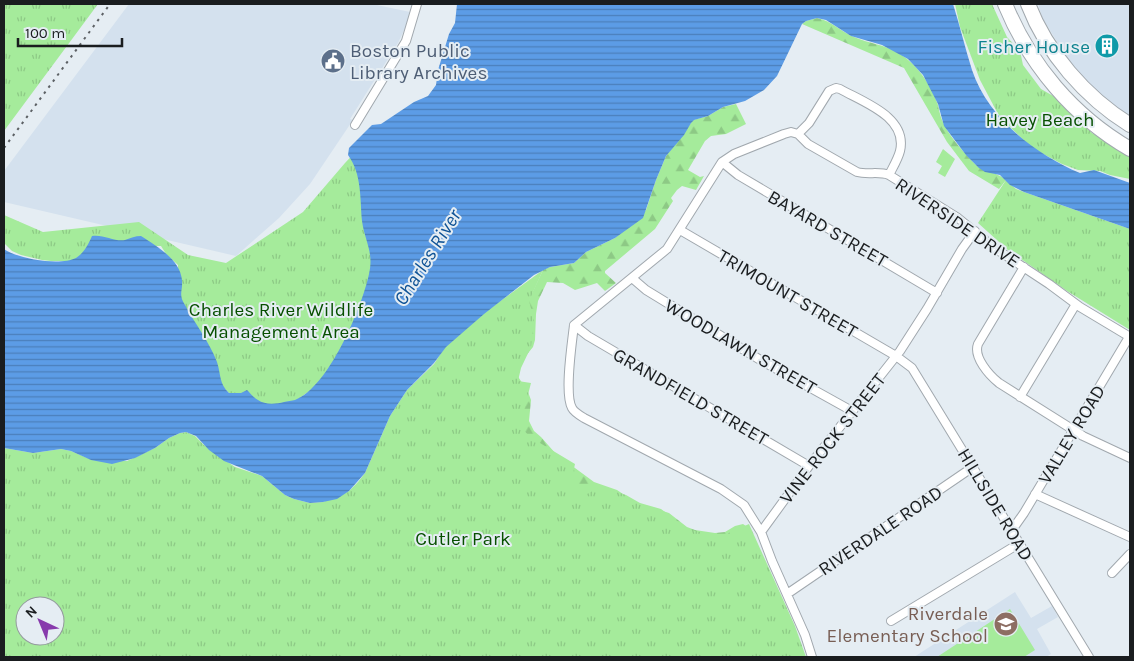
<svg xmlns="http://www.w3.org/2000/svg" width="1134" height="661" font-family="Karla,sans-serif">
  <style>
    .built { fill: #d4e1ee }
    .green { fill: #a5eb9b }
    .forest { fill: url(#forest-firs) }
    .park { fill: url(#park-tufts); fill-rule: evenodd }
    .water { fill: url(#water-rules) }
    .lines { fill: none; stroke-linecap: round; stroke-linejoin: round }
    .minor-casing { stroke: #a1a8ae; stroke-width: 10 }
    .trunk-casing { stroke: #a1a8ae; stroke-width: 16 }
    .minor { stroke: #fff; stroke-width: 8 }
    .trunk { stroke: #fff; stroke-width: 14 }
    .rail { stroke: #5c6064; stroke-width: 2; stroke-dasharray: 2.5 5; stroke-linecap: butt }
    .labels { text-anchor: middle; stroke-width: 4; stroke-linejoin: round; paint-order: stroke }
    .culture-label { font-size: 19px; fill: #0d838f; stroke: #e5edf3; text-anchor: end }
    .service-label { font-size: 19px; fill: #4e5e75; stroke: #e5edf3; text-anchor: start }
    .park-label { font-size: 19px; fill: #075000; stroke: #e5edf3 }
    .street-label { font-size: 19px; fill: #1a1d1f; stroke: #e5edf3 }
    .education-label { font-size: 19px; fill: #785e54; stroke: #e5edf3; text-anchor: end }
    .water-label { font-size: 20px; font-style: italic; fill: #0f5396; stroke: #e5edf3 }
  </style>
  <defs>
    <pattern id="forest-firs" width="22" height="20" patternUnits="userSpaceOnUse" patternTransform="scale(1.25)"><rect width="22" height="20" fill="#a5eb9b"/><path d="M5 1l3.5 6h-7zM16 11l3.5 6h-7z" fill="#8dc985"/></pattern>
    <pattern id="park-tufts" width="24" height="20" patternUnits="userSpaceOnUse" patternTransform="scale(1.25)"><rect width="24" height="20" fill="#a5eb9b"/><path d="M3 7l-1-3M5 7V3M7 7l1-3M15 17l-1-3M17 17v-4M19 17l1-3" fill="none" stroke="#8dc985"/></pattern>
    <pattern id="water-rules" width="6" height="5" patternUnits="userSpaceOnUse" patternTransform="scale(1.25)"><rect width="6" height="5" fill="#5c9ce6"/><path d="M0 2.5h6" fill="none" stroke="#4b7fba"/></pattern>
  </defs>
  <rect width="100%" height="100%" fill="#e5edf3"/>
  <!-- built -->
  <path class="built" d="M129,4h243l38,8 -5,16 -7,15 -48,76 3,1 -43,64 -31,34 -43,38 -232,-54v-31z
    M1038,4h92v114l-34,-26 -25,-27 -29,-48z
    M1015,592l16,26 21,-12 6,11 -21,12 14,25 -5,3h-132z"/>
  <!-- green -->
  <path class="green" d="M943,149l12,10 -10,18 -7,-4 4,-7 -6,-4z
    M1010,609l25,41 -11,7h-87z"/>
  <!-- forest -->
  <path class="forest" d="M817,18c15,3 24,14 37,19 16,7 30,7 46,17 18,11 31,31 38,51 1,5 2,10 4,15 6,15 20,30 31,42 11,12 21,8 33,18l-7,9 -30,-18 -22,-29 -43,-74 -102,-44 4,-3z
    M736,104l10,20 -20,10 -15,2 -6,5 -17,29 12,7 4,-1 -8,14 -14,-4 -5,4 -6,8 2,3 -18,28 -50,42v2l11,10 -11,8 -8,-8 -22,7 -12,-7 -16,-1 -9,19 -2,13 -1,26 -2,7 -13,16 -3,12 11,17 3,8 -2,21 5,10 7,6 15,17 38,28 23,8 18,12 34,11 18,14 8,3 20,3 10,-1 10,-6 8,-2 3,2 15,40 -273,-105 10,-96 45,-95 7,-3 24,-4 12,-11 29,-14 31,-28 10,-30 10,-24 27,-36 15,-4 15,-9z"/>
  <!-- park -->
  <path class="park" d="M4,4h94l-94,127z
    M955,4h37l15,33 13,14 3,14 18,24 14,8 37,36 38,22v24l-20,-4 -10,-4 -22,-1 -16,-6 -30,-16 -22,-21 -12,-13 -18,-34 -20,-53z
    M380,126l-1,121 -34,119 -61,43 -54,-15 -6,-6 -37,-52 -9,-49v-22l-12,-11 -5,-8h-7l-77,15h-26l-9,-1 -21,-5 -9,-4 -8,-8v-28l39,17 96,-10 49,33 38,8 77,-51 42,-49z
    M1006,180l10,9 8,3 106,37v101l-63,-39 -59,-41 -30,-27z
    M543,270l-14,31 5,18 -3,28 -10,21 -3,13 13,2 -11,43 10,11 45,27 -5,23 17,7 13,-7 26,8 14,8 21,6 27,20 32,8 29,-13 46,102 11,31h-802v-209l29,5 28,-4 10,2 21,9 35,1 28,-13 14,-10 11,-5 6,-1 9,4 9,9 31,22 27,9 23,19 9,4 16,4 13,-1 26,-11 9,-9 7,-9 25,-57 17,-26 27,-26 11,-17 39,-34zM25,606h30v30h-30z"/>
  <!-- water -->
  <path class="water" d="M457,4h496c7,22 12,44 19,66 16,48 63,84 108,103l14,-3 36,13v46l-106,-37 -14,-7 -10,-10 -15,-3 -6,-4 -13,-13 -22,-29 -6,-22 -15,-29 -15,-16 -26,-14 -31,-9 -25,-16 -9,-2 -11,3 -4,3 -25,52 -13,14 -19,11 -22,6 -15,9 -14,4 -3,3 -7,12 -18,21 -10,24 -13,38 -28,20 -29,14 -12,11 -24,4 -16,8 -50,39 -38,33 -12,16 -27,27 -17,26 -25,57 -16,18 -12,8 -14,3 -13,1 -16,-4 -9,-4 -23,-19 -38,-15 -15,-11 -13,-14 -10,-4 -6,1 -11,5 -14,10 -20,10 -23,6 -21,-4 -20,-9 -10,-2 -28,4 -29,-5v-199c14,10 56,17 72,9 8,-5 12,-13 16,-22 11,-2 23,6 33,4 6,-2 10,-4 16,-4 15,10 39,23 41,44 1,11 -4,14 3,25 10,19 24,36 32,57 4,12 2,22 12,31h12l6,-3c3,3 7,8 11,10 7,5 18,4 26,2 3,-1 8,-1 11,-2 34,-13 67,-93 74,-126 5,-22 -4,-32 -7,-53 -2,-22 0,-47 -14,-66l1,-7 23,-23 9,-1 33,-22 14,-6 8,-11 2,-15 11,-36 6,-11z"/>
  <g class="lines">
    <defs>
      <path id="minor" d="M355,125l51,-84 11,-37
        M798,134l11,-11 20,-32 7,-3 4,1c23,13 68,28 60,62 -2,8 -7,16 -11,24
        M722,162l16,13 199,118
        M680,230l216,126 16,12 177,289
        M1024,267l-46,77c-5,13 11,31 21,39l84,53 47,22
        M632,278l14,12 116,71 90,50
        M574,325l14,11 221,130
        M1020,397l56,-93
        M1035,494l95,43
        M1012,530l12,-17 105,-176
        M761,532l48,-66 91,-115 27,-42 35,-60 13,-18
        M1112,573l18,-19
        M787,594l186,-127
        M891,621l129,-78
        M812,657l-7,-22 -33,-74 -11,-29 -17,-27 -23,-16 -137,-71c-5,-3 -10,-6 -12,-10 -8,-14 0,-65 2,-83l93,-76 55,-87 12,-8 50,-20 7,-2 7,2 10,10 49,28c11,3 22,-1 32,3l69,43 38,31 53,35 31,23 50,30"/>
      <path id="trunk" d="M1005,4c25,61 68,112 125,145
        M1028,4c19,49 57,93 102,121"/>
    </defs>
    <!-- minor casing -->
    <use href="#minor" class="minor-casing"/>
    <!-- trunk casing -->
    <use href="#trunk" class="trunk-casing"/>
    <!-- minor -->
    <use href="#minor" class="minor"/>
    <!-- trunk -->
    <use href="#trunk" class="trunk"/>
    <!-- rail -->
    <path class="rail" d="M4,148l106,-144"/>
  </g>
  <!-- icons -->
  <defs>
    <symbol id="building-disc" viewBox="-11 -11 22 22"><circle r="9.5" fill="#0f9aa8" stroke="#e5edf3"/><path d="M-4-6H4V6H1V3H-1V6H-4ZM-2.5-4.3h1.7v1.8h-1.7ZM.8-4.3h1.7v1.8H.8ZM-2.5-1h1.7V.8h-1.7ZM.8-1h1.7V.8H.8Z" fill="#fff"/></symbol>
    <symbol id="civic-disc" viewBox="-11 -11 22 22"><circle r="9.5" fill="#5c6f8a" stroke="#e5edf3"/><path d="M-.6-6.5H3V-4.5H.6V-3L4-1V1h2V6H-6V1h2V-1L-.6-3ZM-1.2 2.5V6h2.4V2.5Z" fill="#fff"/></symbol>
    <symbol id="school-disc" viewBox="-11 -11 22 22"><circle r="9.5" fill="#8d6e63" stroke="#e5edf3"/><path d="M0-5L7-2L0 1L-7-2ZM-4 1L0 2.5L4 1V4Q0 6-4 4Z" fill="#fff"/></symbol>
  </defs>
  <g fill-rule="evenodd">
    <use href="#building-disc" x="1093" y="32" width="28" height="28"/>
    <use href="#civic-disc" x="319" y="47" width="28" height="28"/>
    <use href="#school-disc" x="992" y="610" width="28" height="28"/>
  </g>
  <g class="labels">
    <!-- culture labels -->
    <g class="culture-label">
      <text x="1090" y="53">Fisher House</text>
    </g>
    <!-- service labels -->
    <g class="service-label">
      <text x="350" y="57">Boston Public<tspan x="350" dy="22">Library Archives</tspan></text>
    </g>
    <!-- park labels -->
    <g class="park-label">
      <text x="1040" y="126">Havey Beach</text>
      <text x="281" y="316">Charles River Wildlife<tspan x="281" dy="22">Management Area</tspan></text>
      <text x="463" y="545">Cutler Park</text>
    </g>
    <!-- street labels -->
    <g class="street-label">
      <text transform="translate(958 222) rotate(34)" y="7">RIVERSIDE DRIVE</text>
      <text transform="translate(828 228) rotate(30)" y="7">BAYARD STREET</text>
      <text transform="translate(788 293) rotate(30)" y="7">TRIMOUNT STREET</text>
      <text transform="translate(741 346) rotate(30)" y="7">WOODLAWN STREET</text>
      <text transform="translate(691 396) rotate(30)" y="7">GRANDFIELD STREET</text>
      <text transform="translate(1071 434) rotate(-59)" y="7">VALLEY ROAD</text>
      <text transform="translate(832 438) rotate(-52)" y="7">VINE ROCK STREET</text>
      <text transform="translate(996 504) rotate(59)" y="7">HILLSIDE ROAD</text>
      <text transform="translate(880 530) rotate(-34)" y="7">RIVERDALE ROAD</text>
    </g>
    <!-- education labels -->
    <g class="education-label">
      <text x="988" y="620">Riverdale<tspan x="988" dy="22">Elementary School</tspan></text>
    </g>
    <!-- water labels -->
    <g class="water-label">
      <text transform="translate(427 257) rotate(-58)" y="7">Charles River</text>
    </g>
  </g>
  <!-- border -->
  <rect width="1134" height="661" fill="none" stroke="#1a1d1f" stroke-width="10"/>
  <!-- north arrow -->
  <g transform="translate(40 621) rotate(316)"><circle r="24" fill="#e5edf3" stroke="#949a9e"/>
  <path d="M0-4L9 19L0 12L-9 19Z" fill="#873aac"/>
  <text y="-8" font-size="14" font-weight="bold" text-anchor="middle" fill="#1a1d1f">N</text>
  </g>
  <!-- scale -->
  <path d="M18 38v8h104v-8" fill="none" stroke="#1a1d1f" stroke-width="2.5"/>
  <text x="25" y="38" font-size="15" fill="#1a1d1f" stroke="#e5edf3" stroke-width="4" paint-order="stroke">100 m</text>
</svg>
